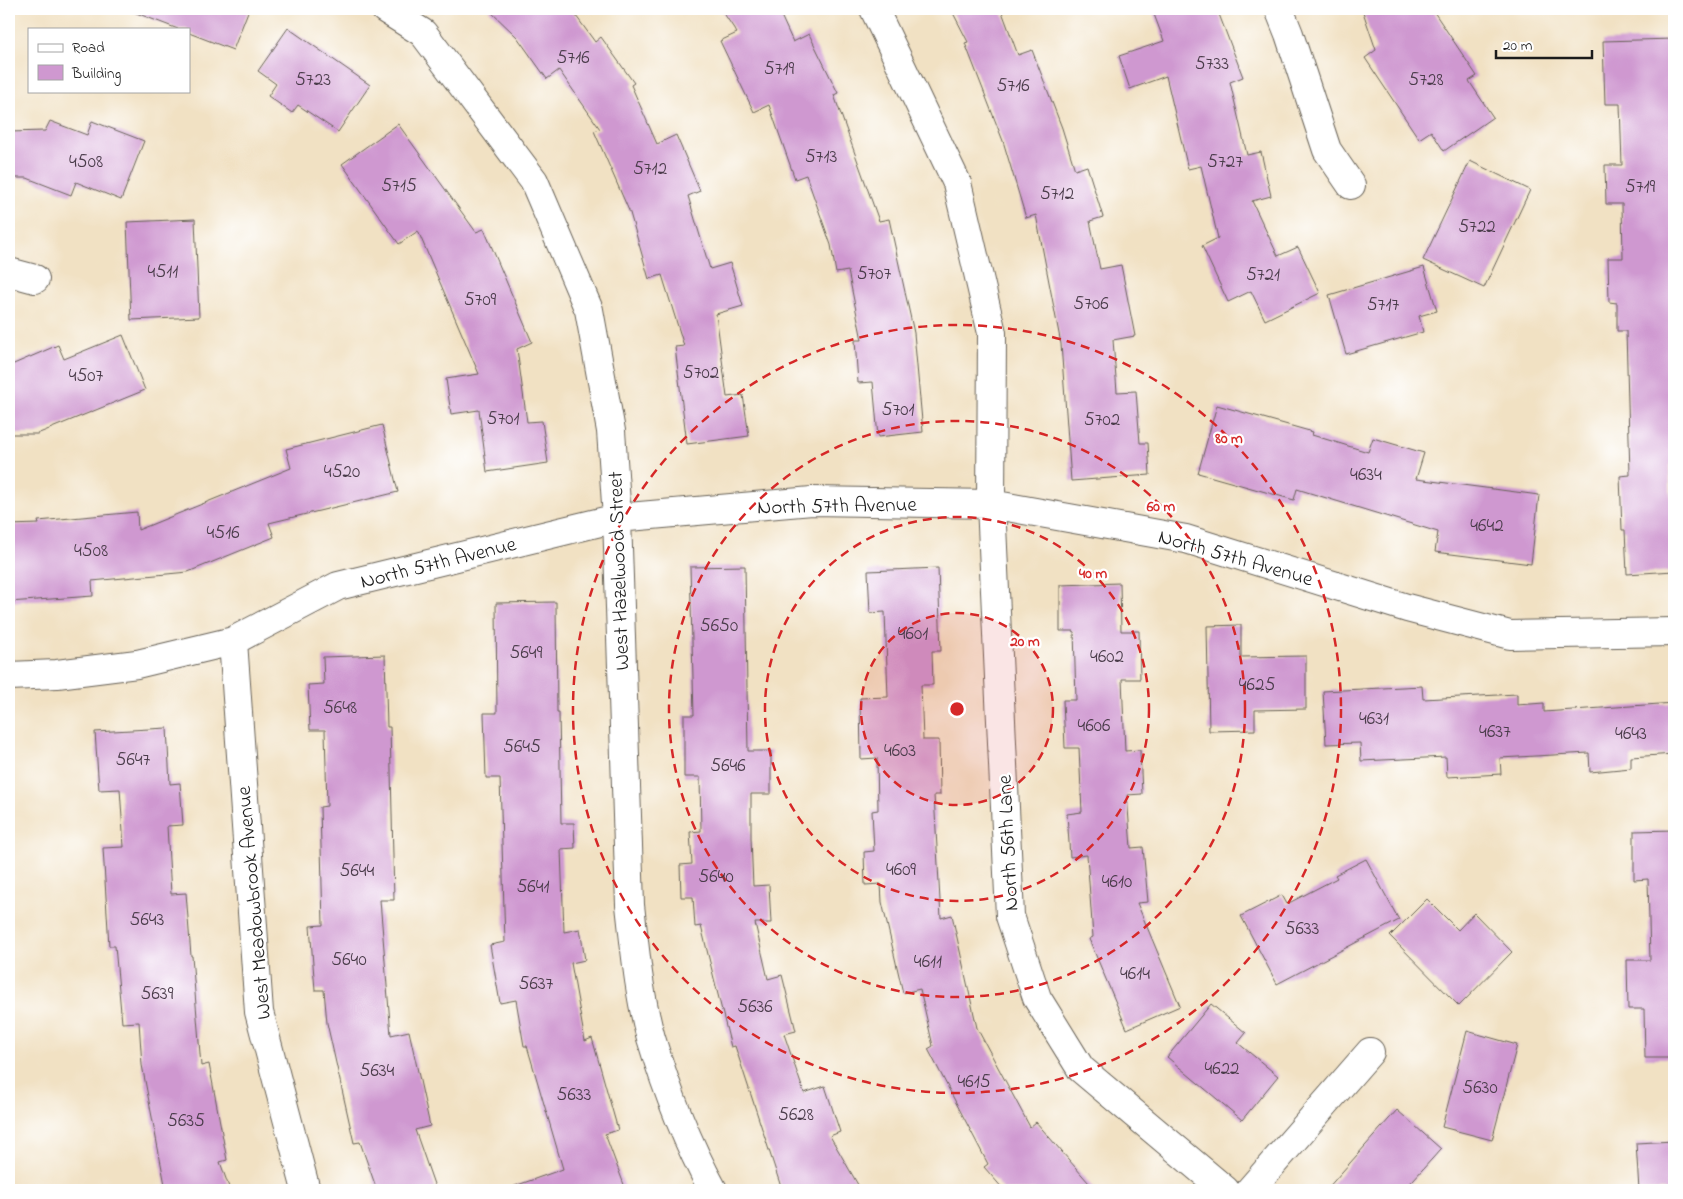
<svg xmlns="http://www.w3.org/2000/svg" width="1683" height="1199" font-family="'Indie Flower',sans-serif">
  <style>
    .building { fill: #cf98d0 }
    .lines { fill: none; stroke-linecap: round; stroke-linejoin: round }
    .minor-casing { stroke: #676156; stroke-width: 30 }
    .minor { stroke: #fff; stroke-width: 28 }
    .ring { fill: none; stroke: #d62828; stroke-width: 2.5; stroke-dasharray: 9 6 }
    .labels { text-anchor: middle; stroke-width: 4.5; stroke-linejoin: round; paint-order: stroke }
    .number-label { font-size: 19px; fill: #493b49 }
    .street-label { font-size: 21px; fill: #1c1c1c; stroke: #fff }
    .centre { fill: #d62828; stroke: #fff; stroke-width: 2.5 }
    .ring-label { font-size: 15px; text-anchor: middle; font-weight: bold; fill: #d62828; stroke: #fff; stroke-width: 4.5; stroke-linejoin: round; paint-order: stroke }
  </style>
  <rect width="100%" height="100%" fill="#fff"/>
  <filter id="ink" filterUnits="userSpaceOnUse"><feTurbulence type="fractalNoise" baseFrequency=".02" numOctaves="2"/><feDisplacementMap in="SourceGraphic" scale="10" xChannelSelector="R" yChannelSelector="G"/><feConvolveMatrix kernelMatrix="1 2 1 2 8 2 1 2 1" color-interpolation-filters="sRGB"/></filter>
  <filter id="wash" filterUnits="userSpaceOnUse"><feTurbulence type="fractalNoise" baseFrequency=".0096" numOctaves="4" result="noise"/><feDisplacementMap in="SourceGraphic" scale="20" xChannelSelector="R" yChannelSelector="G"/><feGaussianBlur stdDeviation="1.12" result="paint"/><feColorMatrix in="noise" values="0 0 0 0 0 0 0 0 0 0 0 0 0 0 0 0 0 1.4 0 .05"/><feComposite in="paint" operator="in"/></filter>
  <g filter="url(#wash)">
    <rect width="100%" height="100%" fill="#f1e1c3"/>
    <g id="blocks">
      <!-- building -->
      <path class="building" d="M131,9h118l-16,41 -44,-17v-4h-11l-47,-18z
        M488,9h83l24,33 6,-5 33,46 -3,2 26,59 19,-9 24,56 -12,5 22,73 20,-6 13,43 -27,8 11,83 16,-2 6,41 -62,8 -12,-97 9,-1 -22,-71 -13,4 -19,-66 -36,-82 6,-2 -41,-59 -12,9 -30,-42z
        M721,9h57l15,33 16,-8 29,59 -4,2 45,126 10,-2 25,114 9,99 -45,5 -5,-55 -15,1 -3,-43h7l-14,-69 -12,2 -5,-28 -25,-70 -11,4 -26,-74 -15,7 -34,-71 17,-8z
        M951,9h50l17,46 14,-5 30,78 13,42 12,-4 16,51 -13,4 10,48 21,-4 14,71 -22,4 4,52 19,-1 4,52h8l2,32 -79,6 -10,-137 -25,-129 -10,3 -23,-77 -38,-98 3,-1z
        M1152,9h65l26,68 -13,5 17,73 14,-3 10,44 -19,5 26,55 20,-9 22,46 -55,27 -14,-29 -23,11 -26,-56 16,-8 -17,-72 -13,3 -22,-93 -36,13 -11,-33 45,-15z
        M1362,9h70l45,67 -8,5 24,36 -49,34 -13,-20 -12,8 -54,-81 11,-8z
        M288,28l82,57 -32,47 -40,-27 -6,8 -24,-17 8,-12 -18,-13z
        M1673,39l1,49v376l-5,1 3,59h2v47l-47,3 -2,-44h-3l-2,-54 10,-1 -4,-144h-9v-28l-8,-1 -1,-44h15l-1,-54h-16l-1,-39h17l-2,-61h-15l-2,-63z
        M50,121l37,14 5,-14 52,20 -23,59 -45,-18 -5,13 -44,-17h-18v-46l36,-1z
        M398,124l78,108 8,-3 48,113 -15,7 10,73 15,-1 6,42 -61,9 -8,-62 -28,4 -5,-35 33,-5 -61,-143 -19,13 -57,-80z
        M1470,161l60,29 -46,98 -61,-28z
        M195,219l4,98 -68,3 -4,-98z
        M1424,267l13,44 -18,5 4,16 -77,22 -17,-59z
        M123,335l22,55 -108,44h-28v-68l49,-21 6,14z
        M1217,405l96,27 -1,3 56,17 5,-14 51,15 -8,26 123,16 -8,69 -96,-12 3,-20 -141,-43 -3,11 -96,-27z
        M382,425l16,67 -129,31 5,14 -86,35 -96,9 1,15 -84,6v-77l30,-1 -1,-3 99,-9 1,18 153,-62 -5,-19z
        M745,566l3,185h23v43h-20v44l2,48 16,-1 2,38h-16l13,56 14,-4 14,56 -12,3 20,59 21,-7 15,46 -10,4 31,54h-79l-47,-144 -4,1 -30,-121 -6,1 -2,-30h-12l-1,-32 12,-1 -2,-32 11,-1 -1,-54h-16v-62h10l-4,-148z
        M938,568l3,83h-9l1,34h-12l2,55h16l1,55h-6l7,123 11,-3 25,113 53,99 6,-5 59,68h-91l-20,-23 4,-3 -60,-115 5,-3 -13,-57 -17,4 -21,-91 -1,-18 -16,1 -1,-33 10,-1 -2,-40 6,-1 -1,-52 -16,1 -1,-61 28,-1 -3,-85 -15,1 -2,-42z
        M1120,583l1,48h18l1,48h-18l3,72 15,-1 2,44 -15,1 4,53 12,-1 5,55 -11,1 43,103 -53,23 -38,-90 4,-2 -6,-82 -17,2 -3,-43 15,-2 -3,-64h-14l-2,-48h13l-2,-69h-14v-46z
        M556,602l1,110h2l2,111h13l1,25 -14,1 3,83 16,-3 5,31 -14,3 14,78 7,-3 26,92 -13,4 21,56h-113l-1,-3 51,-18 -36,-123h-3l-8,-46 -16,3 -10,-58 15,-3 -5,-164h-14l-2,-65h13l-1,-110z
        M1241,625v32l65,-1v53l-51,1v20l-46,1 -2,-105z
        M385,655l2,72h3l4,173h-14l11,135 18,-4 21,95 -15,4 21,60h-59l-17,-48 -6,1 -27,-120 -3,-33h-9l-5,-64 13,-1 -3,-118 7,-1 -2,-76h-15l-2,-45 16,-1 -1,-27z
        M1422,686l1,13 94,-5v11l27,-2v9l130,-9v51l-43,3v11l-41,4 -1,-19 -89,5 1,16 -54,3 -1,-20 -85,4 -1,-18 -34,1 -3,-53z
        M167,728l3,56 10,-1 3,42 -16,1 4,68 15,-1 5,63h1l9,110 8,-2 18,96 -7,2 10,28h-64l-24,-125 -3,-43 -17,1 -7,-77h-6l-6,-98 21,-1 -4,-58 -21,1 -4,-58z
        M1674,830v228h-29l-1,-49h-16l-1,-49h23l-2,-81 -14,1v-49z
        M1366,859l33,61 -122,64 -36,-68 41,-21 5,9 50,-26 -2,-3z
        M1427,899l31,31 16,-17 38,39 -53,54 -69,-70z
        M1211,1004l35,29 -8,10 40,33 -36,44 -75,-63z
        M1467,1031l50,14 -25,95 -50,-13z
        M1397,1110l44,39 -37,41h-78z
        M1674,1141v49h-35l-3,-47z"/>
    </g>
  </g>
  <g filter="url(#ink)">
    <use href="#blocks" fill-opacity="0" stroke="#676156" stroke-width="1"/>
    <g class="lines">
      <defs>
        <path id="minor" d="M385,9l38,24 111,148 55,129 22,121 6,87 13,387c5,44 9,91 21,133 15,50 37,106 62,152
          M874,9l83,174 35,150 -1,171 19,412 27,82 44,71 144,121
          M1279,9l10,25 38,116 24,35
          M9,272l26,7
          M233,641l26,371 47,178
          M9,676l48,-2 80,-10 96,-23 105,-55 279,-68 195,-17 179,3 195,35 221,69 103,27 164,-3
          M1250,1190l120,-138"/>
      </defs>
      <!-- minor casing -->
      <use href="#minor" class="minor-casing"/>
      <!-- minor -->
      <use href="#minor" class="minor"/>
    </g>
  </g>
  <!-- distance rings -->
  <circle cx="957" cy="709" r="96" fill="#d62828" fill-opacity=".12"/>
  <g class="ring">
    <circle cx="957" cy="709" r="96"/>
    <circle cx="957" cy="709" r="192"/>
    <circle cx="957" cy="709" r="288"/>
    <circle cx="957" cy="709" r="384"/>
  </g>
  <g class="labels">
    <!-- number labels -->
    <g class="number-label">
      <text x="573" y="63">5716</text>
      <text x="1212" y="69">5733</text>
      <text x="779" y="74">5719</text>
      <text x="313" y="85">5723</text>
      <text x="1426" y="85">5728</text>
      <text x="1013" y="91">5716</text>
      <text x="821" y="162">5713</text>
      <text x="86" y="167">4508</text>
      <text x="1225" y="167">5727</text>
      <text x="650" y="174">5712</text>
      <text x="399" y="191">5715</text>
      <text x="1640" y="192">5719</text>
      <text x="1057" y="199">5712</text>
      <text x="1477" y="232">5722</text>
      <text x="163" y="277">4511</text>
      <text x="874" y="279">5707</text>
      <text x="1263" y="280">5721</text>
      <text x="480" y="305">5709</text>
      <text x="1091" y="309">5706</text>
      <text x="1383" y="310">5717</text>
      <text x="701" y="378">5702</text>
      <text x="86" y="381">4507</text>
      <text x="898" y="415">5701</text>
      <text x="503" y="424">5701</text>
      <text x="1102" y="425">5702</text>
      <text x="342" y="477">4520</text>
      <text x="1366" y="480">4634</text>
      <text x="1487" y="531">4642</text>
      <text x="223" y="538">4516</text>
      <text x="91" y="556">4508</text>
      <text x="719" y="631">5650</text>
      <text x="913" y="639">4601</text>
      <text x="526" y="658">5649</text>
      <text x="1107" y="662">4602</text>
      <text x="1257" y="690">4625</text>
      <text x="340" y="713">5648</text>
      <text x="1374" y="724">4631</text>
      <text x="1094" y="731">4606</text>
      <text x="1495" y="737">4637</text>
      <text x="1631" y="739">4643</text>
      <text x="522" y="752">5645</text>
      <text x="900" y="756">4603</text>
      <text x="133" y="765">5647</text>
      <text x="728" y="771">5646</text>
      <text x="901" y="875">4609</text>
      <text x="357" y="876">5644</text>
      <text x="716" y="882">5640</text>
      <text x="1117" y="887">4610</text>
      <text x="533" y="892">5641</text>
      <text x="147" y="925">5643</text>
      <text x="1302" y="934">5633</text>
      <text x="349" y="965">5640</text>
      <text x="928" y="967">4611</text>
      <text x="1135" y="979">4614</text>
      <text x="536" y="989">5637</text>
      <text x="157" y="999">5639</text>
      <text x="755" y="1012">5636</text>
      <text x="1222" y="1074">4622</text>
      <text x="377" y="1076">5634</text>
      <text x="974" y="1087">4615</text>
      <text x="1480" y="1093">5630</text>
      <text x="574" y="1100">5633</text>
      <text x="796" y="1120">5628</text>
      <text x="186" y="1126">5635</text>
    </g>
    <!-- street labels -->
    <g class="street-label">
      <text transform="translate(837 505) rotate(-1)" y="7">North 57th Avenue</text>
      <text transform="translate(1236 557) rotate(16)" y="7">North 57th Avenue</text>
      <text transform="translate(438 562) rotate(-14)" y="7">North 57th Avenue</text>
      <text transform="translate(618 571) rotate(-92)" y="7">West Hazelwood Street</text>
      <text transform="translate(1007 843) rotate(-93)" y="7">North 56th Lane</text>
      <text transform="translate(253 903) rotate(-95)" y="7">West Meadowbrook Avenue</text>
    </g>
  </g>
  <circle cx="957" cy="709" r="8" class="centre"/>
  <g class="ring-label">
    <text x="1229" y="443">80 m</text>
    <text x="1161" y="511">60 m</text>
    <text x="1093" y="578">40 m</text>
    <text x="1025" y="646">20 m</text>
  </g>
  <!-- margin -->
  <rect width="1683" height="1199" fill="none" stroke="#fff" stroke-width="30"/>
  <!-- legend -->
  <rect x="28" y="28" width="162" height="65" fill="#ffffff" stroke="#a4a4a4"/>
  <rect x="38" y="44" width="25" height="8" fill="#ffffff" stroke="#a4a4a4"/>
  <text x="72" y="52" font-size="15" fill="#1c1c1c">Road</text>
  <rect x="38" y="65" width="25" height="15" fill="#cf98d0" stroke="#a4a4a4"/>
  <text x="72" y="78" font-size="15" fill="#1c1c1c">Building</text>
  <!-- scale -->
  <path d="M1496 50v8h96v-8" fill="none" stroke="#1c1c1c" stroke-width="2.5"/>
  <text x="1503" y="50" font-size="15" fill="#1c1c1c" stroke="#ffffff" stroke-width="4" paint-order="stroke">20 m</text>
</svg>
